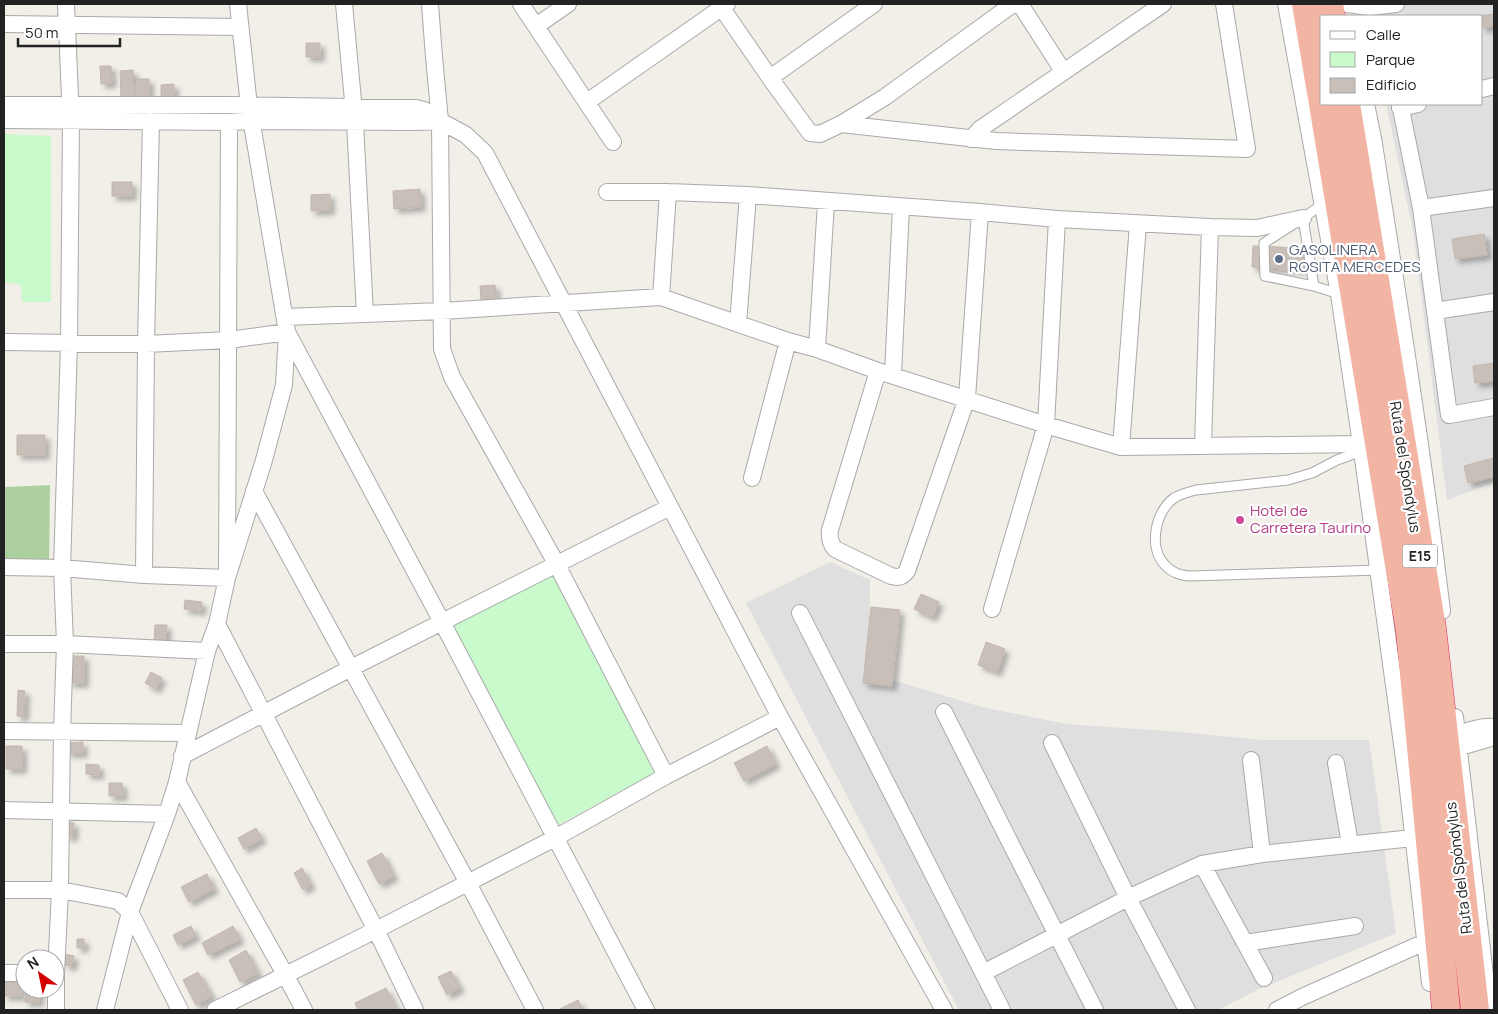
<svg xmlns="http://www.w3.org/2000/svg" width="1498" height="1014" font-family="Manrope,sans-serif">
  <style>
    .residential { fill: #e0dfdf }
    .forest { fill: #add19e }
    .park { fill: #c8facc }
    .building { fill: #c7bfb8; stroke: #c4b6ab; filter: url(#shadow) }
    .lines { fill: none; stroke-linecap: round; stroke-linejoin: round }
    .service-casing { stroke: #a9a9a9; stroke-width: 11 }
    .minor-casing { stroke: #a9a9a9; stroke-width: 18 }
    .trunk-casing { stroke: #dc2a67; stroke-width: 29 }
    .service { stroke: #fff; stroke-width: 9 }
    .minor { stroke: #fff; stroke-width: 16 }
    .trunk { stroke: #f2b4a3; stroke-width: 28 }
    .service-dot { fill: #5c6f8a; stroke: #fff; stroke-width: 2 }
    .hotel-dot { fill: #d1479c; stroke: #fff; stroke-width: 2 }
    .labels { text-anchor: middle; stroke-width: 4.5; stroke-linejoin: round; paint-order: stroke }
    .shield { fill: #fff; stroke: #646464; stroke-width: 1 }
    .shield-label { font-size: 14px; font-weight: bold; fill: #222 }
    .service-label { font-size: 15px; fill: #4e5e75; stroke: #fff; text-anchor: start }
    .street-label { font-size: 15px; fill: #222; stroke: #fff }
    .hotel-label { font-size: 15px; fill: #b23c85; stroke: #fff; text-anchor: start }
  </style>
  <defs>
    <filter id="shadow"><feDropShadow dx="4.5" dy="4.5" stdDeviation="2.5" flood-color="#0004"/></filter>
  </defs>
  <rect width="100%" height="100%" fill="#f2efe9"/>
  <!-- residential -->
  <path class="residential" d="M1365,4h129v478l-47,18 -34,-269 -27,-127h96v-88h-114z
    M830,562l40,18 -1,93 113,34 85,17 113,8 82,8h107l27,193 -139,57 -39,20h-259l-213,-407z"/>
  <!-- forest -->
  <path class="forest" d="M50,485l-1,84 -45,-3v-79z"/>
  <!-- park -->
  <path class="park" d="M4,134l47,2v166h-29l-1,-17 -17,-3z
    M554,572l103,200 -105,56 -102,-206z"/>
  <!-- building -->
  <path class="building" d="M1494,14v12l-12,2v-12h-3z
    M306,43h14v14h-14z
    M100,66h11l1,17 -11,1z
    M133,70l1,27 -13,1 -1,-27z
    M137,79h12v19h-12z
    M174,84v16l-13,-1v-14z
    M112,182h20v14h-20z
    M420,189l1,18 -27,2 -1,-18z
    M330,194v16l-19,1v-16z
    M1484,234l3,21 -32,4 -3,-20z
    M1253,246l51,2 -1,22 -51,-3z
    M495,285l1,14 -15,1 -1,-14z
    M1494,363v18l-19,2 -2,-17z
    M17,435h28v20h-28z
    M1493,458l1,19 -26,6 -4,-17z
    M921,594l18,8 -7,15 -18,-8z
    M185,600l17,2 -1,9 -17,-2z
    M871,607l29,3 -8,76 -29,-3z
    M155,625h12l-1,16h-12z
    M986,642l19,7 -8,23 -19,-7z
    M69,656h15v27h-15z
    M151,672l11,6 -6,11 -11,-6z
    M18,690l7,1 -1,26 -7,-1z
    M83,742v11h-16v-10z
    M6,746h16v23h-16z
    M767,746l9,18 -32,17 -10,-18z
    M86,764l13,1v10l-13,-1z
    M109,783h13l1,13h-14z
    M66,822l8,1 -1,14 -8,-1z
    M256,828l6,11 -18,10 -6,-11z
    M382,853l12,23 -15,8 -12,-23z
    M302,868l9,17 -8,5 -9,-17z
    M207,874l7,15 -25,13 -8,-15z
    M191,926l5,10 -18,9 -5,-10z
    M233,926l7,13 -32,16 -6,-12z
    M77,939h7v9h-7z
    M246,950l12,23 -18,9 -11,-22z
    M65,954l9,2 -2,10 -8,-1z
    M451,971l9,17 -13,7 -9,-18z
    M198,972l14,24 -16,9 -13,-25z
    M20,980l1,16h-17v-15z
    M386,988l11,22h-39l-3,-7z
    M25,989h14v13h-14z
    M578,1000l5,10h-25z"/>
  <g class="lines">
    <defs>
      <path id="service" d="M1323,204l-20,14 -39,25 1,33 49,10 25,8
        M1303,218l11,68
        M1362,451l-25,9 -25,13 -24,7 -92,10c-8,2 -15,4 -22,8 -19,14 -26,50 -9,67 7,8 15,10 25,11l189,-6"/>
      <path id="minor" d="M344,4l11,118 10,192
        M430,4l4,53 6,64 2,228 10,28 104,186 110,213
        M521,4l92,138
        M719,4l51,74 40,55 10,1 21,-10 44,-27 128,-93
        M1020,4l43,67
        M1286,4l53,290 23,157 45,330 23,202
        M1347,4l23,3 26,-3
        M4,24l236,3
        M536,26l32,-22
        M770,78l104,-74
        M1482,89l12,-3
        M587,102l140,-98
        M1366,104l7,34c25,158 50,315 69,473
        M1400,104l21,104 28,207 45,-8
        M4,105h225l187,3 8,2 20,13 22,12 19,18 295,564 164,293
        M1400,108l18,-4
        M4,120l225,2 22,-1 164,1 25,-1
        M841,124l155,17 251,8 -23,-145
        M971,139l9,-10 183,-125
        M607,192h61l80,3 232,17 77,7 153,8 47,1 46,-10
        M1421,208l73,-10
        M661,297l7,-105
        M1435,311l59,-9
        M285,317l157,-6 219,-14 127,44 29,8 61,22 168,54 75,22 240,-3
        M738,324l10,-129
        M4,342l142,2 83,-4 58,-8 155,290 204,388
        M817,349l9,-147
        M878,371l-48,159c-1,8 0,13 5,19l56,27c8,2 11,1 16,-5l60,-173 13,-186
        M893,374l8,-167
        M1203,445l7,-218
        M1121,447l17,-223
        M752,478l36,-137
        M254,491l214,392 67,127
        M4,567l58,1 82,7 83,3 2,-456
        M144,575l2,-231 5,-223
        M992,609l54,-184 11,-206
        M800,613l202,397
        M217,624l159,306 39,80
        M4,644h61l142,7
        M944,712l151,298
        M1455,717l34,293
        M4,731l183,2
        M1448,738c11,-5 35,-13 46,-11
        M1052,743l76,155 59,112
        M1451,743l9,4 34,-10
        M182,756l169,-88 319,-161
        M1251,760l11,94
        M1336,763l14,81
        M177,782l109,194 18,34
        M4,810l163,4
        M1202,864l62,114
        M4,890h56l58,11 12,11 50,98
        M1245,943l110,-17
        M4,973h21
        M983,973l145,-75 74,-34 60,-10 151,-16
        M56,1010v-36l4,-84 2,-158 3,-88 -3,-76 7,-224 2,-224 -5,-116
        M105,1010l25,-98 37,-98 10,-32 30,-131 10,-27 10,-46 37,-118 20,-75 3,-53 -38,-226 -11,-102
        M215,1010l161,-80 179,-92 111,-62 114,-59
        M1277,1010l25,-13 123,-55"/>
      <path id="trunk" d="M1306,4l16,94
        M1329,4l2,12
        M1323,104l87,527 36,379
        M1346,104l86,524 43,382"/>
    </defs>
    <!-- service casing -->
    <use href="#service" class="service-casing"/>
    <!-- minor casing -->
    <use href="#minor" class="minor-casing"/>
    <!-- trunk casing -->
    <use href="#trunk" class="trunk-casing"/>
    <!-- service -->
    <use href="#service" class="service"/>
    <!-- minor -->
    <use href="#minor" class="minor"/>
    <!-- trunk -->
    <use href="#trunk" class="trunk"/>
  </g>
  <!-- markers -->
  <circle class="service-dot" cx="1279" cy="259" r="5"/>
  <circle class="hotel-dot" cx="1240" cy="520" r="5"/>
  <g class="labels">
    <!-- shield labels -->
    <rect class="shield" x="1402.5" y="544.5" width="35" height="23" rx="4"/>
    <g class="shield-label">
      <text x="1420" y="561">E15</text>
    </g>
    <!-- service labels -->
    <g class="service-label">
      <text x="1289" y="255">GASOLINERA<tspan x="1289" dy="17">ROSITA MERCEDES</tspan></text>
    </g>
    <!-- street labels -->
    <g class="street-label">
      <text transform="translate(1405 467) rotate(81)" y="5">Ruta del Spóndylus</text>
      <text transform="translate(1459 868) rotate(-97)" y="5">Ruta del Spóndylus</text>
    </g>
    <!-- hotel labels -->
    <g class="hotel-label">
      <text x="1250" y="516">Hotel de<tspan x="1250" dy="17">Carretera Taurino</tspan></text>
    </g>
  </g>
  <!-- border -->
  <rect width="1498" height="1014" fill="none" stroke="#222222" stroke-width="10"/>
  <!-- legend -->
  <rect x="1320" y="15" width="162" height="90" fill="#ffffff" stroke="#a7a7a7"/>
  <rect x="1330" y="31" width="25" height="8" fill="#ffffff" stroke="#a7a7a7"/>
  <text x="1366" y="40" font-size="15" fill="#222222">Calle</text>
  <rect x="1330" y="52" width="25" height="15" fill="#c8facc" stroke="#a7a7a7"/>
  <text x="1366" y="65" font-size="15" fill="#222222">Parque</text>
  <rect x="1330" y="78" width="25" height="15" fill="#c7bfb8" stroke="#a7a7a7"/>
  <text x="1366" y="90" font-size="15" fill="#222222">Edificio</text>
  <!-- north arrow -->
  <g transform="translate(40 974) rotate(327)"><circle r="24" fill="#ffffff" stroke="#a7a7a7"/>
  <path d="M0-4L9 19L0 12L-9 19Z" fill="#d40000"/>
  <text y="-8" font-size="14" font-weight="bold" text-anchor="middle" fill="#222222">N</text>
  </g>
  <!-- scale -->
  <path d="M18 38v8h102v-8" fill="none" stroke="#222222" stroke-width="2.5"/>
  <text x="25" y="38" font-size="15" fill="#222222" stroke="#ffffff" stroke-width="4" paint-order="stroke">50 m</text>
</svg>
